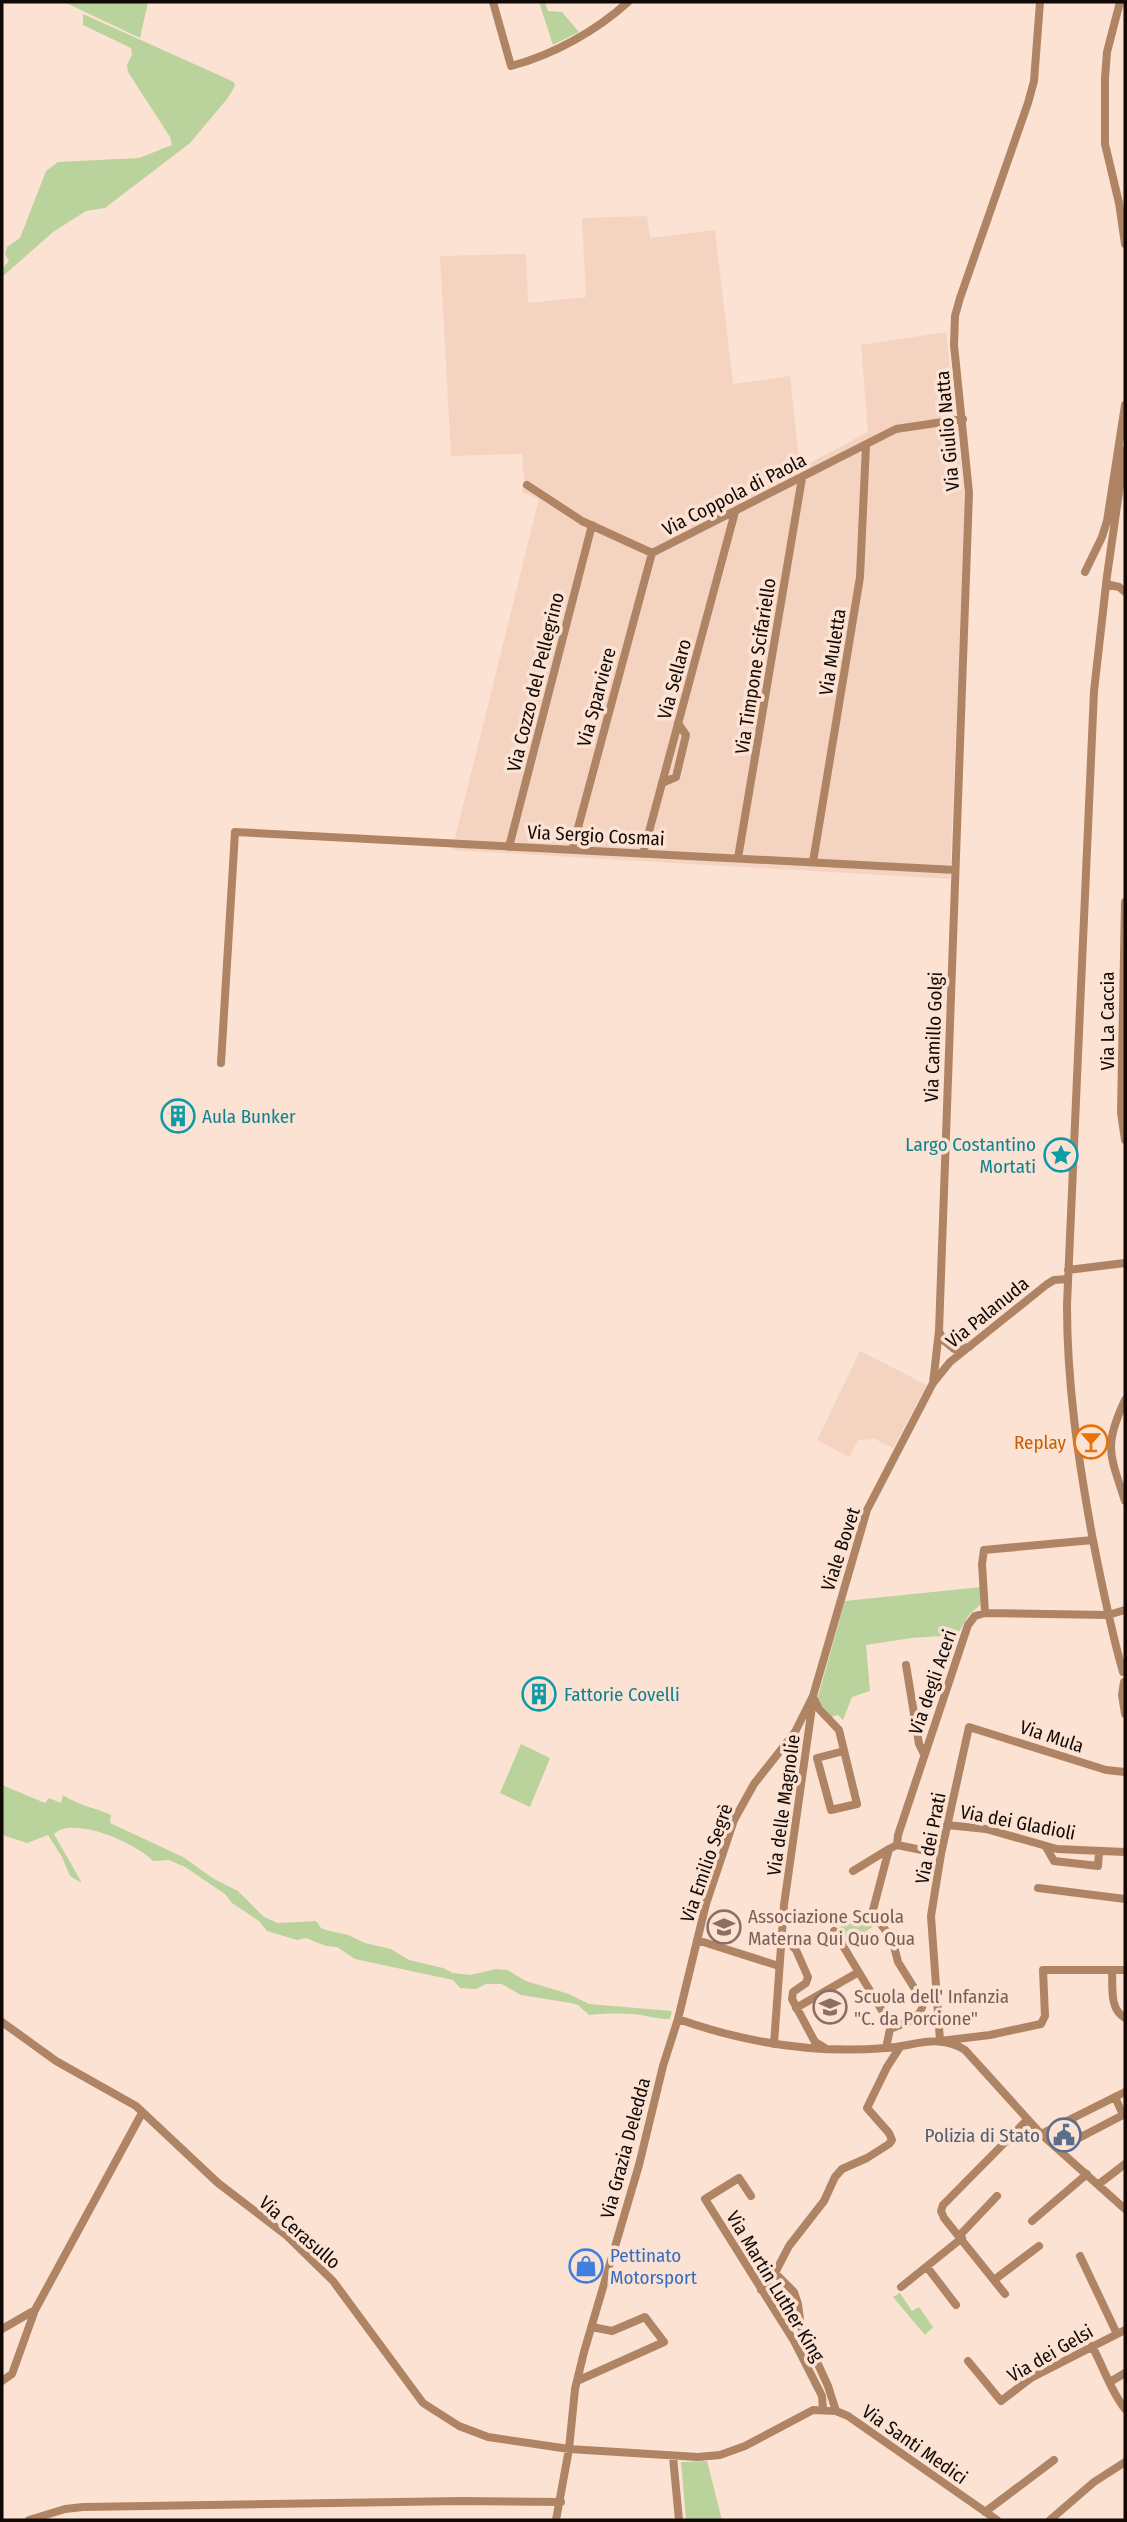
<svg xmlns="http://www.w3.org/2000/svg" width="1127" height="2522" font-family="'Fira Sans Condensed',sans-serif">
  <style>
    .built { fill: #f4d4c1 }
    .green { fill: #bad29c }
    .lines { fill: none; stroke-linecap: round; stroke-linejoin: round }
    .minor { stroke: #af8465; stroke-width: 8 }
    .labels { text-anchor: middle; stroke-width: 7; stroke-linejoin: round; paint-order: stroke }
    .street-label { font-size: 19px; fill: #110905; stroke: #fce2d3 }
    .culture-label { font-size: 19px; fill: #0d838f; stroke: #fce2d3; text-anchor: start }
    .food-label { font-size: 19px; fill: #c56008; stroke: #fce2d3; text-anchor: end }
    .education-label { font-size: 19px; fill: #785e54; stroke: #fce2d3; text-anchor: start }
    .service-label { font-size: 19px; fill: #4e5e75; stroke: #fce2d3; text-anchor: end }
    .shop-label { font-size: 19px; fill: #366cbe; stroke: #fce2d3; text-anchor: start }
  </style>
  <rect width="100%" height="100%" fill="#fce2d3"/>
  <!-- built -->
  <path class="built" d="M647,216l3,22 65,-8 18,154 57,-8 10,92 68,-36 -7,-87 85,-13 19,167 -15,380 -498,-29 87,-351 -17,-7 2,-13 -2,-25 -71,2 -11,-200 86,-2 2,49 58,-6 -4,-79z
    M860,1351l67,34 -34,63 -18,-9 -17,1 -9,17 -32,-17z"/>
  <!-- green -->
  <path class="green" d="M64,2h84l-8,36z
    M539,2h6l3,9 14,1 17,20 -26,13z
    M83,14l151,68 1,4 -8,13 -37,44 -85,65 -19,3 -33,21 -51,45v-8l7,-8 -4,-7 2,-7 13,-9 26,-67 12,-9 81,-4 33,-13 -2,-8 -42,-65 -1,-7 5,-10 -1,-7 -48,-23z
    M981,1587l-1,18 -11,10 -12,20 -46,3 -45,7 4,46 -18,6 -9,23 -5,-5 -7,2 -14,-17 28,-99z
    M521,1744l29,14 -20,49 -30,-14z
    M2,1785l43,18 4,-5 12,5 2,-8c14,10 33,13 48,20l-1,8 73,34 31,22 24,12 26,26 14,6 38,-2 5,7 5,2 22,5 17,8 26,6 18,11 34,8 10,5 17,2 26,-6 11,1 19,11 43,13 20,10 83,7 -2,8c-11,0 -18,-2 -29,-4 -18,-2 -34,-2 -52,0l-11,-10 -7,-2 -50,-8 -19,-11h-16l-10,5 -16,-1 -7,-8 -98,-21 -18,-12 -11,-1 -20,-8 -9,2 -30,-9 -8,-10 -27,-18 -7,-9 -40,-27 -16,-7 -16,1c-16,-17 -79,-46 -99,-27l28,49 -12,-7 -8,-19 -14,-22 -21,8 -25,-8z
    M865,1911l9,15 -28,18 -9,-15z
    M900,2293l12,18 7,-4 14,20 -8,8 -32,-38z
    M707,2461l15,59h-36l-5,-58z"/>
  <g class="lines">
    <!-- minor -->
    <path class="minor" d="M493,2l18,64c42,-11 85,-35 117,-64
      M1120,2l-13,50 -2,26v66l14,59 6,41
      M527,485l55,36 70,32 244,-124 67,-10
      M1085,572l17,-35 5,-16 18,-116
      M1106,584l13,3 6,5
      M662,783l14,-6 10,-42 -8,-12
      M509,847l83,-322
      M572,850l80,-297
      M643,854l92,-342
      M738,858l64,-380
      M813,862l47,-285 6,-132
      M1125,902l-4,211 4,27
      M221,1063l14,-231 720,38
      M1068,1270l57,-7
      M940,1333l3,7 11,9 15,-2
      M933,1383l6,-52 30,-838 -15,-148 1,-29 5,-18 68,-195 6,-22 6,-79
      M1125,1400c-22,47 -15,54 0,101
      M985,1613l-3,-49 2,-14 109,-10
      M906,1665l13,79 5,10
      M1123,1672c-13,-45 -22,-91 -31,-137 -14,-77 -25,-151 -25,-230l27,-614 13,-115 18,-126
      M1124,1682l-2,13 3,19
      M814,1699l5,10 20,21 18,74 -26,6 -14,-52 27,-7
      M1125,1772l-19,-2 -137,-43 -28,127 -10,62 9,125 50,-6 51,-11 4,-8 -2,-46h82
      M947,1825l39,4 71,20 68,3
      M1046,1847l8,14 44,5 1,-14
      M941,1854l-44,-9 1,-10 70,-210 7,-9 10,-3 123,2 17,-5
      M853,1871l36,-22
      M1038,1888l87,11
      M834,1931l53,88 3,10 -4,19
      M782,1936l14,14 12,27 -2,6 -13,9 -1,7 23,43 10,6
      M697,1940l82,26
      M1112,1970c1,17 -3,39 13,48
      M796,2008l61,-35
      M678,2019c68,24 136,35 208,29 28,-2 54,-15 79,2l76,84 84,75
      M2,2022l54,39 80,45 82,77 68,52 47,46 90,122 36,23 29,11 81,12 129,8 22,-2 25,-9 68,-36 23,1 12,5 149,104
      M890,2029c14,-6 33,-10 33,-27l-25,-40 -6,-24 -10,-12 -9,-16 16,-61 8,-4
      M774,2044l10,-139 29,-205
      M1071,2119l9,18
      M1041,2134l84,-42
      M1058,2149l65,-34 -8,-18
      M1099,2184l26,-20
      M751,2196l-12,-18 -34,21 89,142 28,55 1,13
      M1032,2221l55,-47
      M960,2235l37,-39
      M1080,2256l37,78
      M927,2267l29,38
      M775,2273l19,19 4,12 3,23 27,59 8,25
      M994,2280l45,-34
      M901,2287l61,-49
      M761,2290l14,-17 14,-27 35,-45 11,-24 7,-8 25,-11 22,-14 3,-4 -3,-7 -22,-25 20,-41 13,-20
      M1005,2294l-61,-76 -3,-7 2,-6 84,-85
      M2,2329l33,-19
      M1092,2346c12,22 18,44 33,63
      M968,2361l33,40 30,-23 94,-48
      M2,2381l10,-7 23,-64 107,-197
      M577,2381l87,-39 -19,-25 -33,14 -20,-4
      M1110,2382l15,-9
      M673,2457l6,63
      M985,2512l69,-52
      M29,2520l36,-11 18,-2 377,-6 101,1
      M556,2520l13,-71 6,-60 9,-37 55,-187 24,-99 15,-47 28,-115 28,-84 20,-36 41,-52 18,-36 54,-186 66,-127 17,-21 96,-77 8,-5 14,-1
      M1050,2520l44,-38 31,-20"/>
  </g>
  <!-- icons -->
  <defs>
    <symbol id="building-ring" viewBox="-11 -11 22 22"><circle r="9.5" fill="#fce2d3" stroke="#0f9aa8" stroke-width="1.5"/><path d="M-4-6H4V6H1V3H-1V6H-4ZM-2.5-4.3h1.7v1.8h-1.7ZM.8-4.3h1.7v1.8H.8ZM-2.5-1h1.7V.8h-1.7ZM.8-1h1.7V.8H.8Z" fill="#0f9aa8"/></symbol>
    <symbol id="sight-ring" viewBox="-11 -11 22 22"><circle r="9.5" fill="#fce2d3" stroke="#0f9aa8" stroke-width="1.5"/><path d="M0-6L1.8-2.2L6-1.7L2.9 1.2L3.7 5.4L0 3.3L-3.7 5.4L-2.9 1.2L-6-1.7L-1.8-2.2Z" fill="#0f9aa8"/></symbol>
    <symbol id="bar-ring" viewBox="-11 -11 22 22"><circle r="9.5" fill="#fce2d3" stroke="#e8710a" stroke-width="1.5"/><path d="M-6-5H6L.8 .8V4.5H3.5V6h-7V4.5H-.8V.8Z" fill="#e8710a"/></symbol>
    <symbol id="school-ring" viewBox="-11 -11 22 22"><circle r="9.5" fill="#fce2d3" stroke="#8d6e63" stroke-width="1.5"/><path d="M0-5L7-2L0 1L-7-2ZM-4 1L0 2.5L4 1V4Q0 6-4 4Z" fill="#8d6e63"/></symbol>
    <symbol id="civic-ring" viewBox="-11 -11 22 22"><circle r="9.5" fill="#fce2d3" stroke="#5c6f8a" stroke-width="1.5"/><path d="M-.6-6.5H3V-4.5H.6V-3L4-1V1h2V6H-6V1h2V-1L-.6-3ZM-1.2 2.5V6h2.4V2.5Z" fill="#5c6f8a"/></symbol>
    <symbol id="shop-ring" viewBox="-11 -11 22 22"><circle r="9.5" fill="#fce2d3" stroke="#3f7fe0" stroke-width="1.5"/><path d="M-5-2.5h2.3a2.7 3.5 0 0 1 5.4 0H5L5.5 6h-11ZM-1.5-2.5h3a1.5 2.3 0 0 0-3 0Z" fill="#3f7fe0"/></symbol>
  </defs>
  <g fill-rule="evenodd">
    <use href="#building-ring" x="159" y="1097" width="38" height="38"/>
    <use href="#sight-ring" x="1042" y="1136" width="38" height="38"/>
    <use href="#bar-ring" x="1072" y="1423" width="38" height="38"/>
    <use href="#building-ring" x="520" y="1675" width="38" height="38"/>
    <use href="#school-ring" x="705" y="1908" width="38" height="38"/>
    <use href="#school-ring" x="811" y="1988" width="38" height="38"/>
    <use href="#civic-ring" x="1045" y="2116" width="38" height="38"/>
    <use href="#shop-ring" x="567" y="2247" width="38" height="38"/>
  </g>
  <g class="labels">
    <!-- street labels -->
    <g class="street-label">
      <text transform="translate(947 431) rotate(-95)" y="7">Via Giulio Natta</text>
      <text transform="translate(734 494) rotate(-27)" y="7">Via Coppola di Paola</text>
      <text transform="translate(832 652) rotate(-81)" y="7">Via Muletta</text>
      <text transform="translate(755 666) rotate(-81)" y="7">Via Timpone Scifariello</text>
      <text transform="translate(674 679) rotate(-75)" y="7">Via Sellaro</text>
      <text transform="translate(535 682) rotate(-76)" y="7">Via Cozzo del Pellegrino</text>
      <text transform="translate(596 697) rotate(-75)" y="7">Via Sparviere</text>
      <text transform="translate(596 835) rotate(3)" y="7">Via Sergio Cosmai</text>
      <text transform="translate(1107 1021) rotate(-90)" y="7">Via La Caccia</text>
      <text transform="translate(933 1037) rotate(-88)" y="7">Via Camillo Golgi</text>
      <text transform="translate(987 1312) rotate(-39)" y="7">Via Palanuda</text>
      <text transform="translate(840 1549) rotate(-72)" y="7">Viale Bovet</text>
      <text transform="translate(932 1682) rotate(-71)" y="7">Via degli Aceri</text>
      <text transform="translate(1052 1736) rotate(18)" y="7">Via Mula</text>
      <text transform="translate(783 1805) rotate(-82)" y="7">Via delle Magnolie</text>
      <text transform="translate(1018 1822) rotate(11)" y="7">Via dei Gladioli</text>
      <text transform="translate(930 1838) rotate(-79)" y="7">Via dei Prati</text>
      <text transform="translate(706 1863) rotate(-71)" y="7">Via Emilio Segrè</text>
      <text transform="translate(625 2148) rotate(-75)" y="7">Via Grazia Deledda</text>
      <text transform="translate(300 2232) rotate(41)" y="7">Via Cerasullo</text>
      <text transform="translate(776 2286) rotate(59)" y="7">Via Martin Luther King</text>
      <text transform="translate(1050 2353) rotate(-30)" y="7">Via dei Gelsi</text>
      <text transform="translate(915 2444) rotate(35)" y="7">Via Santi Medici</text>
    </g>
    <!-- culture labels -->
    <g class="culture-label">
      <text x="202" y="1123">Aula Bunker</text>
      <text x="1036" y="1151" text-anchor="end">Largo Costantino<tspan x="1036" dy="22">Mortati</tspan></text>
      <text x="564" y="1701">Fattorie Covelli</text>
    </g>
    <!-- food labels -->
    <g class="food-label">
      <text x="1066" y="1449">Replay</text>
    </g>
    <!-- education labels -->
    <g class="education-label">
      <text x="748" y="1923">Associazione Scuola<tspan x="748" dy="22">Materna Qui Quo Qua</tspan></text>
      <text x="854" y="2003">Scuola dell' Infanzia<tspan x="854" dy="22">"C. da Porcione"</tspan></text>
    </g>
    <!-- service labels -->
    <g class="service-label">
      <text x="1040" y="2142">Polizia di Stato</text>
    </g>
    <!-- shop labels -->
    <g class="shop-label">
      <text x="610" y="2262">Pettinato<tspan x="610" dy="22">Motorsport</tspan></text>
    </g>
  </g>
  <!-- border -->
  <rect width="1127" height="2522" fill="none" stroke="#110905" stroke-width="7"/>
</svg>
